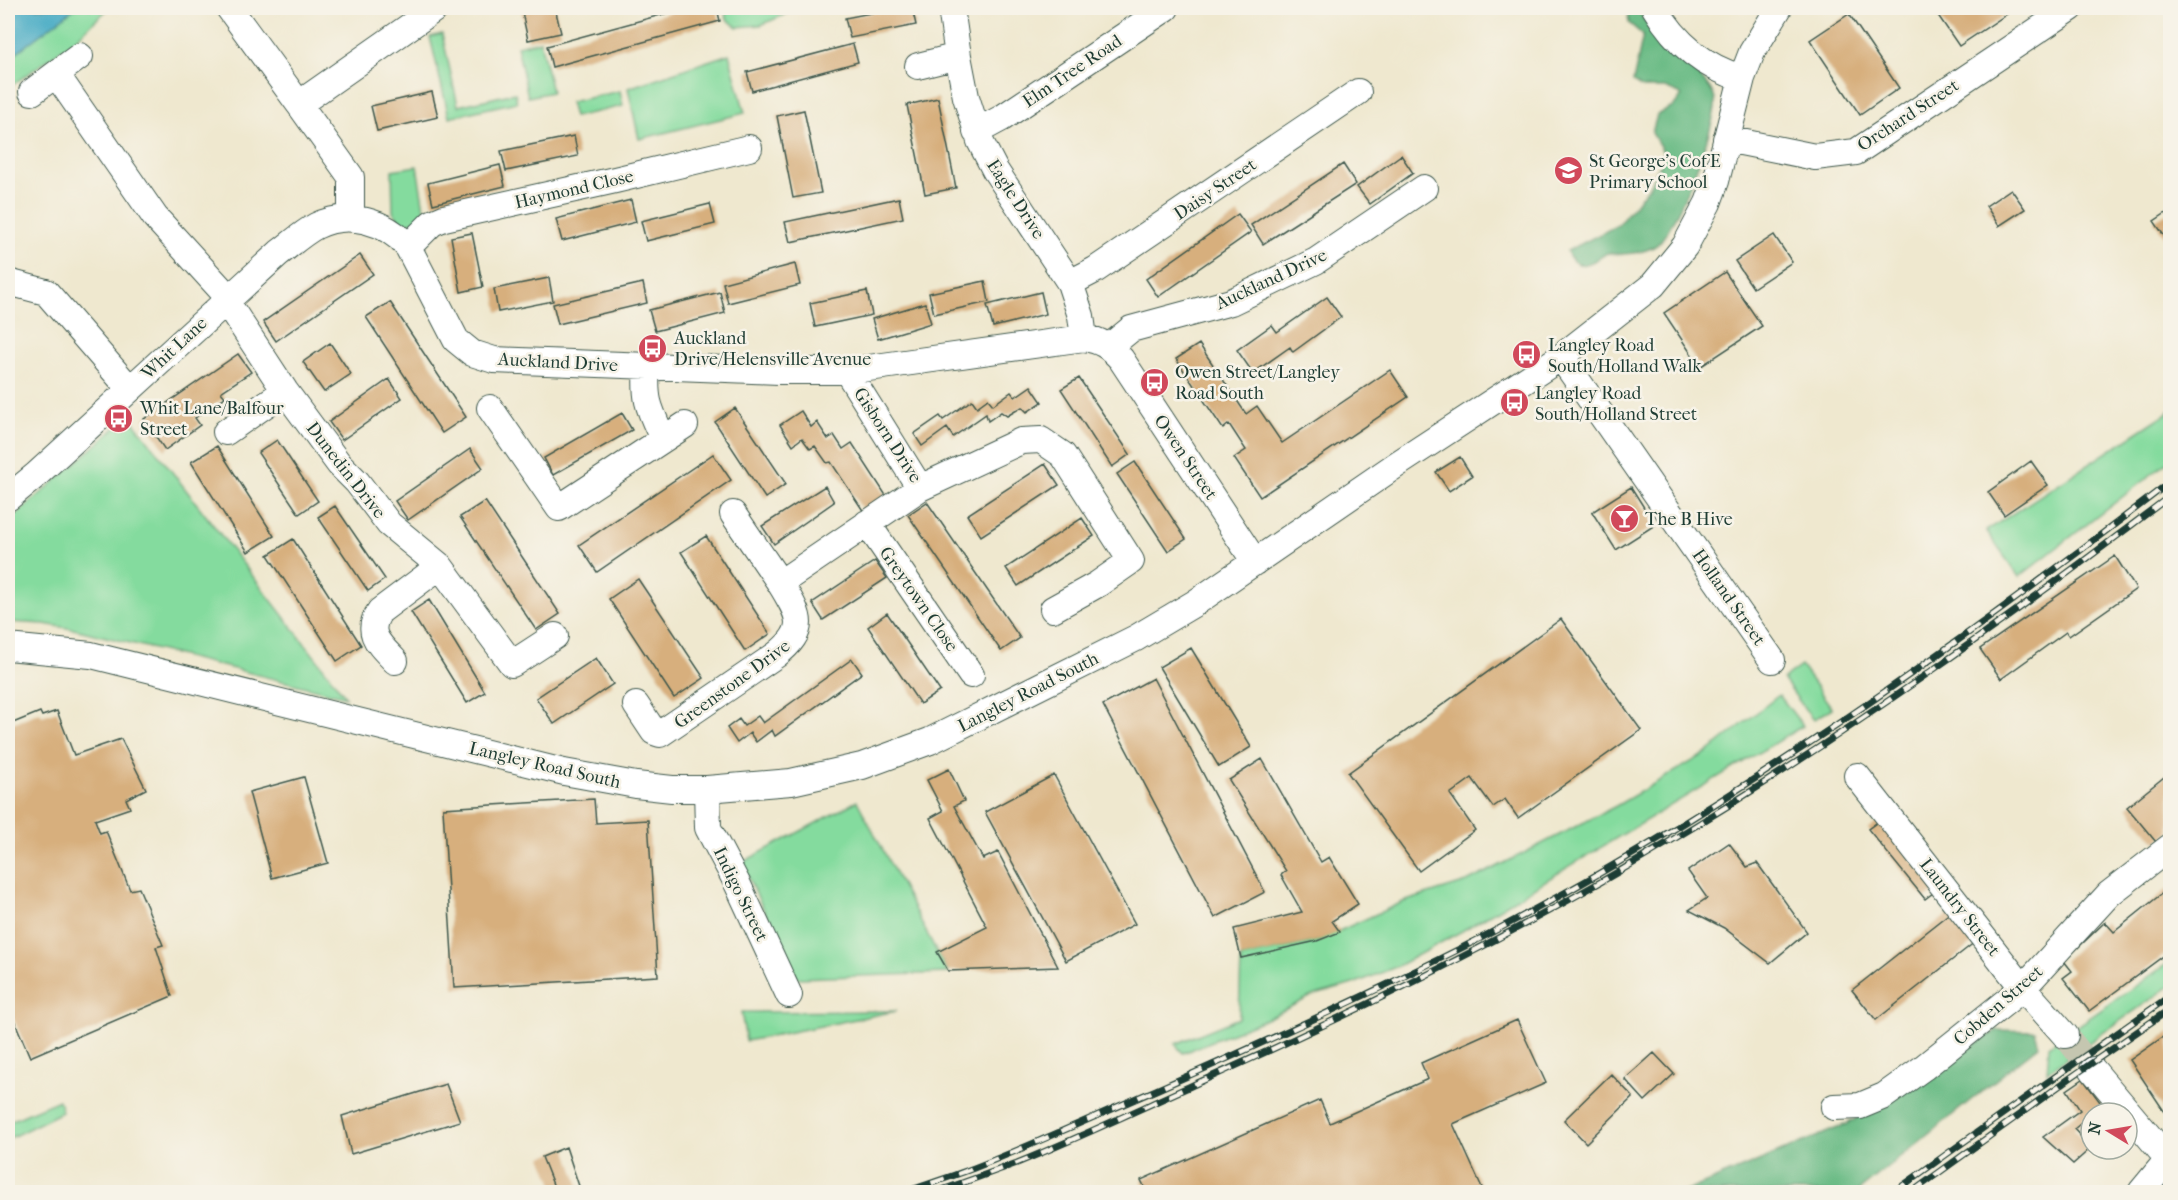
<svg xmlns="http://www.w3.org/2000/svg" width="2178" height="1200" font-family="'IM FELL French Canon',serif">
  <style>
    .green { fill: #84db9e; stroke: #528c69; stroke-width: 1.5 }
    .forest { fill: #6bbb85; stroke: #457c5c; stroke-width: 1.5 }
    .water { fill: #44aac4; stroke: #32747c; stroke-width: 1.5 }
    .building { fill: #d7af7d }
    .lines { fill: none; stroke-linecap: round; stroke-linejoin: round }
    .minor-tunnel { stroke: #c5c6b0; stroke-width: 26; stroke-dasharray: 26 13; stroke-linecap: butt }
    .minor-casing { stroke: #3e574b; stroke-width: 28 }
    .minor { stroke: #fff; stroke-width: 26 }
    .rail-casing { stroke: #1f3d34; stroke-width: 7 }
    .rail { stroke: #f7f3e8; stroke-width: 4.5; stroke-dasharray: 14; stroke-linecap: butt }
    .labels { text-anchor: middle; stroke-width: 5; stroke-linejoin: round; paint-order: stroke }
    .street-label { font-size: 18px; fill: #1f3d34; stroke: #f7f3e8 }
    .poi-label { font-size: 18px; fill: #1f3d34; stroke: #f7f3e8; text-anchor: start }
  </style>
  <rect width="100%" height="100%" fill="#f7f3e8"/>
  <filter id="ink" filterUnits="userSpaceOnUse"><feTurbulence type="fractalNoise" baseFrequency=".0167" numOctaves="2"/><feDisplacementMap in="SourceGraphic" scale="12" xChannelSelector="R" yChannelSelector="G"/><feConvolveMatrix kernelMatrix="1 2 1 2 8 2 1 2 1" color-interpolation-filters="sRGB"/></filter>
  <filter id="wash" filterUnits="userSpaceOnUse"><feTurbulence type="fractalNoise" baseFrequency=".008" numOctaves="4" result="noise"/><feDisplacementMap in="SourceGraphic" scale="24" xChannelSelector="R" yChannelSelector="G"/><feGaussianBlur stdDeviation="1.35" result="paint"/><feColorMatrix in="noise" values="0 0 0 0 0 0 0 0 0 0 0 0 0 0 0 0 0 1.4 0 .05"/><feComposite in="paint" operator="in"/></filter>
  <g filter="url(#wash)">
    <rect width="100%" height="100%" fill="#efe8cf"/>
    <!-- green -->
    <path class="green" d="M75,8h34l-39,36 -62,44v-29z
      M724,8h76l-39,17 -24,2 -10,-8z
      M442,34l16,72 57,-13 2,9 -68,15 -19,-80z
      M540,41l12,51 -24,5 -11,-51z
      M729,54l16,59 -106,26 -11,-51z
      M620,91l3,15 -49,11 -4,-15z
      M417,166l8,49 -9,7 -14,1 -9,-11 -1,-42z
      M2170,411v49l-151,117 -33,-46z
      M129,416l217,281 -268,-67 -34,-6 -36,-2v-100z
      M1801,666l31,42 -19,12 -30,-41z
      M1779,695l24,31 -341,205 -66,36 -43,17 -41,12 -46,23 -83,34 -8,-9 64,-26 2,-60 76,-17 86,-39 64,-20 149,-76 89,-52z
      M857,801l91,172 -151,5 -56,-115z
      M2170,962v24l-123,86 2,-26z
      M896,1011l-150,30 -5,-29z
      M59,1100l3,12 -54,27v-17z"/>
    <!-- forest -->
    <path class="forest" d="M1627,8h9c10,13 19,28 30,40 15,14 45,32 49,52 4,20 -42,136 -60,146 -13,8 -33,9 -48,7 -15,10 -31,21 -40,-2l51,-26 30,-37 17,-33 -13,-22 5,-18 16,-8 9,-12 -17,-7h-23l-9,-6 10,-47 -14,-12z
      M1997,1030l38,1 4,14 -182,147h-173l163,-68z"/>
    <!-- water -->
    <path class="water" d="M8,8h67l-67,51z"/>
    <g id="blocks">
      <!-- building -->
      <path class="building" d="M521,8h34l6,25 -33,7z
        M686,8h31l3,13 -168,46 -5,-21z
        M896,8h16l4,17 -66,13 -5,-20z
        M1933,8h83l-57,38z
        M1849,14l50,74 -39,27 -50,-75z
        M853,44l5,18 -106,29 -5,-19z
        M432,92l6,25 -61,14 -6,-25z
        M938,98l18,90 -31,6 -18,-89z
        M804,110l17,83 -28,5 -16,-82z
        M574,136l4,20 -72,15 -5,-20z
        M1401,155l12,18 -43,31 -13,-17z
        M1343,164l13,20 -93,60 -12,-19z
        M500,165l5,21 -72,18 -5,-21z
        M2011,189l14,20 -26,17 -13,-20z
        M899,198l4,20 -113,24 -5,-20z
        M631,200l5,22 -74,19 -6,-22z
        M710,204l5,20 -69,17 -5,-20z
        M2166,213l4,7 -1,23 -15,-22z
        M1238,214l13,18 -93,65 -12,-18z
        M472,233l11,54 -22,5 -10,-55z
        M1774,235l18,27 -39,26 -18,-27z
        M360,255l13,19 -97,67 -13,-19z
        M795,264l5,21 -72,18 -5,-20z
        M1725,272l37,54 -62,41 -36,-54z
        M549,278l4,23 -55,11 -4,-23z
        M985,281l4,21 -55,12 -5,-21z
        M643,283l4,20 -89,21 -5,-20z
        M867,291l5,24 -57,12 -5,-24z
        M720,292l5,21 -70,18 -6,-21z
        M1041,292l5,22 -53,13 -6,-22z
        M1327,297l14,20 -48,35 -3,-5 -37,26 -16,-23 35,-25 5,7z
        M390,302l76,115 -24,16 -76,-116z
        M925,303l6,20 -53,16 -6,-20z
        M330,343l21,31 -27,18 -21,-30z
        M1199,344l47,70 11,-8 25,37 108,-73 18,27 -148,100 -26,-39 12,-8 -17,-26 -6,5 -47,-70z
        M238,354l13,18 -30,20 4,5 -30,21 5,7 -35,25 -21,-31z
        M1079,378l51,76 -18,13 -51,-78z
        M389,379l13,19 -60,42 -13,-18z
        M1031,386l11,16 -15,10 -5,-5 -15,9 -6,-4 -13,9 -2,-7 -33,23 -6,-9 -25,18 -8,-12 26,-18 3,4 29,-20 5,7 11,-8 5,6 18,-13 4,5z
        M735,408l51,76 -21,14 -50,-76z
        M801,411l10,16 6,-5 11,17 6,-4 9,14 9,-6 35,54 -23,15 -33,-50 -4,1 -12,-17 -5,3 -8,-11 -9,7 -13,-20z
        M622,413l10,17 -79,45 -9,-17z
        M277,440l41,61 -19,13 -41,-61z
        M217,446l57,90 -26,16 -57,-90z
        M470,449l13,19 -75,52 -13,-19z
        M713,454l18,26 -134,92 -18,-27z
        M1460,457l12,19 -23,15 -13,-19z
        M2031,461l17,24 -44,30 -16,-23z
        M1135,462l51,77 -18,12 -51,-77z
        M1045,464l14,21 -78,51 -14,-21z
        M825,486l9,16 -60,42 -12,-18z
        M1631,487l24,38 -39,25 -24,-38z
        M485,501l75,113 -24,16 -76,-113z
        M927,502l93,136 -19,13 -93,-136z
        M335,506l50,73 -17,12 -50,-74z
        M1082,518l12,18 -76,50 -12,-18z
        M706,536l64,98 -25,17 -64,-99z
        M293,539l68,106 -24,16 -69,-106z
        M2115,556l21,33 -67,47 -3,-4 -65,47 -21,-30z
        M875,561l12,17 -64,42 -11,-17z
        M638,579l66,99 -30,20 -65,-99z
        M429,600l56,92 -18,11 -56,-91z
        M887,613l53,78 -20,13 -52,-77z
        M1561,619l80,111 -123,88 -13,-19 -12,8 -21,-29 -22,16 25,36 -56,41 -71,-98z
        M1191,648l60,99 -32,20 -60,-100z
        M596,658l17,26 -59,40 -18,-26z
        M852,659l10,14 -87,63 -3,-6 -16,12 -6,-9 -13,10 -10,-15 12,-9 5,7 14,-10 5,7z
        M1153,678l112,214 -50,26 -112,-213z
        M57,711l17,44 47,-16 25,50 -20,10 4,9 -35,12 5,13 6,-2 24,59 9,-2 24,57 -7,2 16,49 -142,61 -22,-51v-281l32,-13 2,4z
        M1262,759l59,103 8,-5 29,47 -26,17 8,11 -23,9 -76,17 -7,-29 68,-17 -21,-37 5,-4 -57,-91z
        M949,769l15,32 -10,5 29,53 15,-7 60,115 -110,4 -11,-19 50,-25 -57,-109 13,-7 -16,-31z
        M2169,773l1,58 -14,11 -29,-35z
        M1054,775l81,149 -69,37 -81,-149z
        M304,777l24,86 -56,15 -23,-86z
        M594,799l2,24 52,-3 10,156 -204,12 -11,-180z
        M1879,821l58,69 -12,9 -57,-70z
        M1729,843l18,24 10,-4 50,69 -37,31 -46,-35 -35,-18 18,-12 -19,-27z
        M2170,887v64l-81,60 -26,-33 9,-7 -8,-10 41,-39 9,10z
        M1951,912l24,30 -99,78 -24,-30z
        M1517,1020l29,63 -93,41 31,68h-337l-6,-12 179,-80 10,23 98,-44 -7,-16z
        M2170,1032v88l-40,-60z
        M1654,1053l20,21 -29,27 -20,-22z
        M1611,1074l22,23 -47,46 -22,-23z
        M2083,1079l20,27 -9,7h-3v2l-17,14 17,19 -18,16 -30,-27 37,-27 -13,-20z
        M446,1084l14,37 -109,33 -9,-38z
        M566,1147l15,45h-25l-14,-35z"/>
    </g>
  </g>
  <g filter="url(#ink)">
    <use href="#blocks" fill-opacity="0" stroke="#3e574b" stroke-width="1.5"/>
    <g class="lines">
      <!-- minor-tunnel -->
      <path class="minor-tunnel" d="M2065,1035l28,35"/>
      <defs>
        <path id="minor" d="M229,8l70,96
          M951,8l7,48
          M1655,8c20,34 48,59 87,70
          M918,66l40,-10 8,41 14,44 15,29 75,113 11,33 3,22
          M56,74l99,143 74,81
          M32,92l48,-36
          M976,132l26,-14 164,-110
          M1726,139l89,18 41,-5 215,-144
          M351,218v-41l-52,-73 137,-96
          M408,247l24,-24 12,-5 171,-38 134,-32
          M8,282l38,10 84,97
          M1070,283l25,-13 263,-178
          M226,301l59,90 54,73 18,18 32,42 51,42 72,98 43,-28
          M1109,347l22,-18 100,-27 85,-41 108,-73
          M1561,357l211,303
          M647,366c-3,35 2,42 16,73
          M847,371l73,117 101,-47 20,-1 22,15 68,106 -33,23 -45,25
          M490,408l69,100 126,-83
          M226,432l59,-41
          M8,498l28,-23 243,-222c12,-9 24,-20 37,-27 32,-16 70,-5 92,21l48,93 16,13 22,7 285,11h68l237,-33c17,2 26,9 37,21l134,203
          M733,514l47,69
          M867,523l104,152
          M8,647l83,8 473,117 72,13 36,4h35l84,-7 71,-16 68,-25 206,-103 59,-35 204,-140 162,-106 92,-72 32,-39 23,-43 8,-22 26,-103 10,-26 27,-44
          M395,661c-15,-16 -31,-28 -15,-50l60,-45
          M636,705l18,27 6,2 116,-79c34,-27 23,-40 4,-72l140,-95
          M1857,776l166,212 42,47
          M707,789l1,39 29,55 52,112
          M2093,1070l75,89
          M1834,1107l26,-1 24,-10 39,-28 100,-80 86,-94 61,-47
          M2141,1192l29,-35"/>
      </defs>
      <!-- minor casing -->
      <use href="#minor" class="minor-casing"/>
      <!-- minor -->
      <use href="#minor" class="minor"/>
      <defs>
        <path id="rail" d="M905,1192c23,-8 46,-15 69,-24 61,-24 121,-52 182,-78 109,-48 218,-97 325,-152 245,-127 471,-288 689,-456
          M936,1192c27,-9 54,-19 81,-29 59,-24 118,-52 176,-78 166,-74 328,-153 484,-248 171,-103 334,-220 493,-341
          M1894,1192l117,-84 159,-112
          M1912,1192l161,-116 97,-67"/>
      </defs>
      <!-- rail casing -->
      <use href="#rail" class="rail-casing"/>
      <!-- rail -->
      <use href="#rail" class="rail"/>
    </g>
  </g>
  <!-- icons -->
  <defs>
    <symbol id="school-disc" viewBox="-11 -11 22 22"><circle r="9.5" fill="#d1495b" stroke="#f7f3e8"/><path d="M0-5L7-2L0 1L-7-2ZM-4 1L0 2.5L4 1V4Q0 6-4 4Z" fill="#fff"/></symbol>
    <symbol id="bus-disc" viewBox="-11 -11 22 22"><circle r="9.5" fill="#d1495b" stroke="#f7f3e8"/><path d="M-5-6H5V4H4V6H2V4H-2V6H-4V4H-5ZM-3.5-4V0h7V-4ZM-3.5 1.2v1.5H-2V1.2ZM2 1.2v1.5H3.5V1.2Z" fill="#fff"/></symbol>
    <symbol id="bar-disc" viewBox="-11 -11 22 22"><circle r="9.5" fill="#d1495b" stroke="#f7f3e8"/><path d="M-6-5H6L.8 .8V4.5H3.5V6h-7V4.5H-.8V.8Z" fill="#fff"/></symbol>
  </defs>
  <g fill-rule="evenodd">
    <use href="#school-disc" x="1552" y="154" width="33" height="33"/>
    <use href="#bus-disc" x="636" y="332" width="33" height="33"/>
    <use href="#bus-disc" x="1510" y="338" width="33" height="33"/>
    <use href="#bus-disc" x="1138" y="366" width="33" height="33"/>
    <use href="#bus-disc" x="1498" y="386" width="33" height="33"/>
    <use href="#bus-disc" x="102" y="402" width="33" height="33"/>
    <use href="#bar-disc" x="1608" y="502" width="33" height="33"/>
  </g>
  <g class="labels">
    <!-- street labels -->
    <g class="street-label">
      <text transform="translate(1072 71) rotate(-34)" y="6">Elm Tree Road</text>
      <text transform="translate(1908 115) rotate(-33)" y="6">Orchard Street</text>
      <text transform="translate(574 189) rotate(-13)" y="6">Haymond Close</text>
      <text transform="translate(1215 189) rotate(-34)" y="6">Daisy Street</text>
      <text transform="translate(1016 199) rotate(57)" y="6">Eagle Drive</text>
      <text transform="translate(1271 279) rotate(-25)" y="6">Auckland Drive</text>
      <text transform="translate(174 348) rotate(-43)" y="6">Whit Lane</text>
      <text transform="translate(558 362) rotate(3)" y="6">Auckland Drive</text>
      <text transform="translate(888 435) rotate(57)" y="6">Gisborn Drive</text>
      <text transform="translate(1186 457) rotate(56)" y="6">Owen Street</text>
      <text transform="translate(346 470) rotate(52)" y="6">Dunedin Drive</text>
      <text transform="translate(1729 597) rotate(55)" y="6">Holland Street</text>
      <text transform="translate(919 599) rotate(55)" y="6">Greytown Close</text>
      <text transform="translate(732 684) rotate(-36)" y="6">Greenstone Drive</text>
      <text transform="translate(1028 692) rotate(-27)" y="6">Langley Road South</text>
      <text transform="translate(545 765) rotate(13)" y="6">Langley Road South</text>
      <text transform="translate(741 894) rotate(64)" y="6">Indigo Street</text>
      <text transform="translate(1960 907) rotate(52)" y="6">Laundry Street</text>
      <text transform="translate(1998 1005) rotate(-41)" y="6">Cobden Street</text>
    </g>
    <!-- poi labels -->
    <g class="poi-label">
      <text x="1589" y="167">St George's CofE<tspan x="1589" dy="21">Primary School</tspan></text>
      <text x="674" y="344">Auckland<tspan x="674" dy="21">Drive/Helensville Avenue</tspan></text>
      <text x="1548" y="351">Langley Road<tspan x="1548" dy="21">South/Holland Walk</tspan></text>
      <text x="1175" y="378">Owen Street/Langley<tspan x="1175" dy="21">Road South</tspan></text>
      <text x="1535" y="399">Langley Road<tspan x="1535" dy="21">South/Holland Street</tspan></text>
      <text x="140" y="414">Whit Lane/Balfour<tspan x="140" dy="21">Street</tspan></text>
      <text x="1645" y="525">The B Hive</text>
    </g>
  </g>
  <!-- margin -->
  <rect width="2178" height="1200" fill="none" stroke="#f7f3e8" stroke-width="30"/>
  <!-- north arrow -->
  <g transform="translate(2109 1131) rotate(281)"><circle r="28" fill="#f7f3e8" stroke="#a1aaa0" stroke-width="1.5"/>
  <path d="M0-4.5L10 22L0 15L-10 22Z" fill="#d1495b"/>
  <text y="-9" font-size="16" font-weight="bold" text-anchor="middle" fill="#1f3d34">N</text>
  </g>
</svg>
